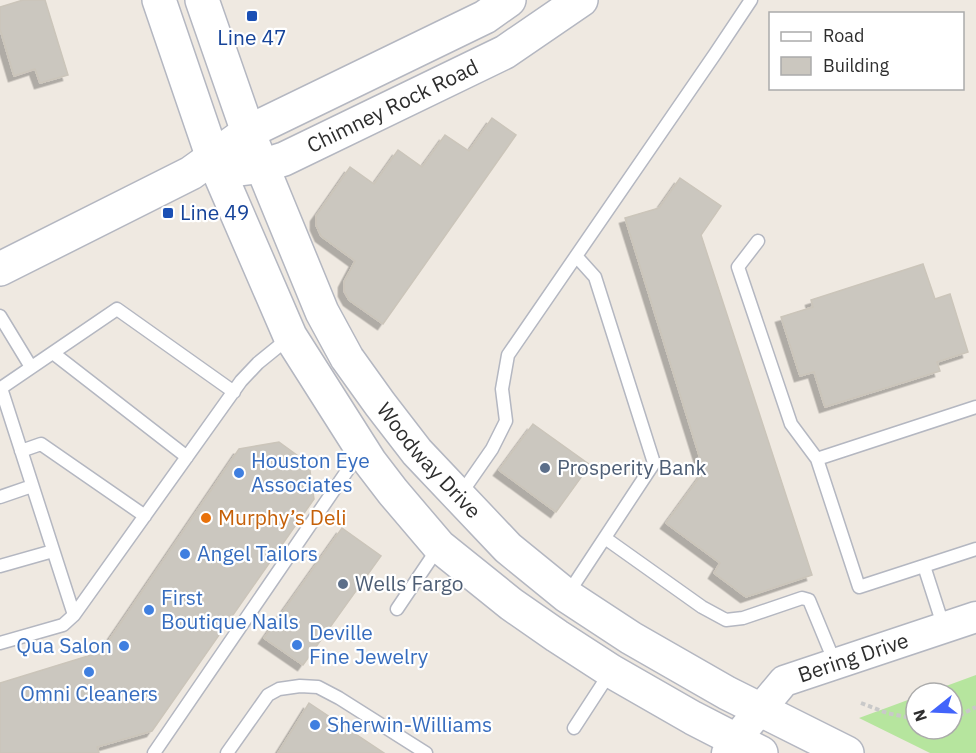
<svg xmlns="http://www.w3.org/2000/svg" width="976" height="753" font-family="'IBM Plex Sans',sans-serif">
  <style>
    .green { fill: #b6e59e }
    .building { fill: #cbc7bf; stroke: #cbc5ba; stroke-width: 1.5; filter: url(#shadow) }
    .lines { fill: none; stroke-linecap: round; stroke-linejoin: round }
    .service-casing { stroke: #b4b7c1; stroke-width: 15 }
    .tertiary-casing { stroke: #b4b7c1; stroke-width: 33 }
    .secondary-casing { stroke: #b4b7c1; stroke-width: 36 }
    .path { stroke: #c9c9c9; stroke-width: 4; stroke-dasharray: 4.5 3; stroke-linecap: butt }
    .service { stroke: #fff; stroke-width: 12 }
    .tertiary { stroke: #fff; stroke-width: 30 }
    .secondary { stroke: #fff; stroke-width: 33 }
    .transit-dot { fill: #1a4fb4; stroke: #fff; stroke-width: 2 }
    .service-dot { fill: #5c6f8a; stroke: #fff; stroke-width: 2 }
    .shop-dot { fill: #3f7fe0; stroke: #fff; stroke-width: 2 }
    .food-dot { fill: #e8710a; stroke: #fff; stroke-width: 2 }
    .labels { text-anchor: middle; stroke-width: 4.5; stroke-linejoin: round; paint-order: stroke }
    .transit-label { font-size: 21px; fill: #164399; stroke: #fff }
    .street-label { font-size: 21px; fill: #2e2e2e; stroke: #fff }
    .shop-label { font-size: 21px; fill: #366cbe; stroke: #fff; text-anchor: start }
    .service-label { font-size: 21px; fill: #4e5e75; stroke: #fff; text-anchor: start }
    .food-label { font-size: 21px; fill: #c56008; stroke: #fff; text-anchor: start }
  </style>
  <defs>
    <filter id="shadow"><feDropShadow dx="-5.5" dy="5.5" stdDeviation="0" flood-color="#0004"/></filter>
  </defs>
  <rect width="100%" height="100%" fill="#efe9e1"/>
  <!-- green -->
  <path class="green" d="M976,675v78h-46l-71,-35 57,-21v32h36v-36h-25z"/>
  <!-- building -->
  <path class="building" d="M23,0h22l23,75 -28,8 -5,-14 -21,7 -14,-47v-22z
    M492,118l24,17 -133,189 -34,-24 -5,-9v-9l11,-21 -34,-25 -5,-11v-9l34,-49 24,17 24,-34 24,17 23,-32 24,16z
    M680,178l41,28 -20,29 111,340 -66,22 -32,-24 6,-10 -54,-40 38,-52 -79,-253 34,-10z
    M923,264l12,35 15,-5 18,58 -31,10 3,9 -115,36 -11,-35 -14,4 -19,-59 32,-10 -2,-7z
    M533,424l57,41 -34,47 -57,-42z
    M279,442l30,22 5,35 -162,232 -55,16 2,6h-99v-70l101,-31 138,-203z
    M342,528l39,28 -78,109 -39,-27z
    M309,703l75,50h-106z"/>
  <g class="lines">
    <defs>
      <path id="service" d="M758,241l-20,26 53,157 26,35
        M0,316l31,51
        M53,353l134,104
        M976,407l-159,52 42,128 117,-38
        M21,451l20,-7 104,72
        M460,495l32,-46 14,-28 -4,-32 6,-34 207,-301 36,-54
        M0,497l32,-11
        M605,538l97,69 24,13 17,-2 59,-20 7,2 26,63
        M0,566l53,-15
        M924,566l20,62
        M567,595l87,-132 -59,-186 -19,-21
        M397,609l41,-61
        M74,615l-73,-227 116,-79 117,83
        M0,643l63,-18 11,-10 167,-234 17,-18 32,-26
        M574,728l37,-57
        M154,753l206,-301
        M227,753l41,-58 11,-6 21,-3 18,1 21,11 87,55"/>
      <g id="tertiary">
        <path id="s1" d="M727,753l8,-13 49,-59 192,-64"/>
      </g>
      <g id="secondary">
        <path d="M159,0l54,158 77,178 80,126 23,30 46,54 72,58 46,32 54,35 82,47 68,35"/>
        <path id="s2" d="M202,0l46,132 74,180 25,46 33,46 37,48 91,96 59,48 64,42 96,55 120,60"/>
        <path id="s3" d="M240,169l22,-3 22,-7 221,-107 76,-52"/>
        <path d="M0,269l191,-96 57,-41 237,-115 24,-17"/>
      </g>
    </defs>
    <!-- service casing -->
    <use href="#service" class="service-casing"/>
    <!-- tertiary casing -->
    <use href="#tertiary" class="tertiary-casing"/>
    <!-- secondary casing -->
    <use href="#secondary" class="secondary-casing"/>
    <!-- path -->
    <path class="path" d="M861,703l26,10 29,6
      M952,717l6,-1 18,-9"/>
    <!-- service -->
    <use href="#service" class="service"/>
    <!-- tertiary -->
    <use href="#tertiary" class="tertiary"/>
    <!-- secondary -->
    <use href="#secondary" class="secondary"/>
  </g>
  <!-- markers -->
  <g class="transit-dot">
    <rect x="246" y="10" width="12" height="12" rx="3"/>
    <rect x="162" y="207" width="12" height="12" rx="3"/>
  </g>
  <g class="service-dot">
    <circle cx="545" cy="468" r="6"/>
    <circle cx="343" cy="584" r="6"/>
  </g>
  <g class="shop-dot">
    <circle cx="239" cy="473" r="6"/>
    <circle cx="185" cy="554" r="6"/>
    <circle cx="149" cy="610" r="6"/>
    <circle cx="297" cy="645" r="6"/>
    <circle cx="124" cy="646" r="6"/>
    <circle cx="89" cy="672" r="6"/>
    <circle cx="315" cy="725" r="6"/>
  </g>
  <circle class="food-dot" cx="206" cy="518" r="6"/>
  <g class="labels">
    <!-- transit labels -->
    <g class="transit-label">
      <text x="252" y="45">Line 47</text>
      <text x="180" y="220" text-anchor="start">Line 49</text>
    </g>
    <!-- street labels -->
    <g class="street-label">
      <text dy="7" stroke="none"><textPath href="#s3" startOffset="166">Chimney Rock Road</textPath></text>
      <text dy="7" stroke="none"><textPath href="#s2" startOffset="518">Woodway Drive</textPath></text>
      <text dy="7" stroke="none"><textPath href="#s1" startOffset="165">Bering Drive</textPath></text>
    </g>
    <!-- shop labels -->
    <g class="shop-label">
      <text x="251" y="468">Houston Eye<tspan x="251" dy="24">Associates</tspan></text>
      <text x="197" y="561">Angel Tailors</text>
      <text x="161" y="605">First<tspan x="161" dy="24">Boutique Nails</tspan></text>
      <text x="309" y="640">Deville<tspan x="309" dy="24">Fine Jewelry</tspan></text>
      <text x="112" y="653" text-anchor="end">Qua Salon</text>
      <text x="89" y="701" text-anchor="middle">Omni Cleaners</text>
      <text x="327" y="732">Sherwin-Williams</text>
    </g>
    <!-- service labels -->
    <g class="service-label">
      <text x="557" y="475">Prosperity Bank</text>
      <text x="355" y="591">Wells Fargo</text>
    </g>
    <!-- food labels -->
    <g class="food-label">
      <text x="218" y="525">Murphy’s Deli</text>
    </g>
  </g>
  <!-- legend -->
  <rect x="769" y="12" width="195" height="78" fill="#ffffff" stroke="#ababab" stroke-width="1.5"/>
  <rect x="781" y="32" width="30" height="9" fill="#ffffff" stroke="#ababab" stroke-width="1.5"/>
  <text x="823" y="42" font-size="18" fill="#2e2e2e">Road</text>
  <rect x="781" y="57" width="30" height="18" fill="#cbc7bf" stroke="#ababab" stroke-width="1.5"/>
  <text x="823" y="72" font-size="18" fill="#2e2e2e">Building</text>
  <!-- north arrow -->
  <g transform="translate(934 711) rotate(252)"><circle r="28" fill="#ffffff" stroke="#ababab" stroke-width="1.5"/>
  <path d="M0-4.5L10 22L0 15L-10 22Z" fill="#4264fb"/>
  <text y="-9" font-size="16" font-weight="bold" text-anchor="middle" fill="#2e2e2e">N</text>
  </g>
</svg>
